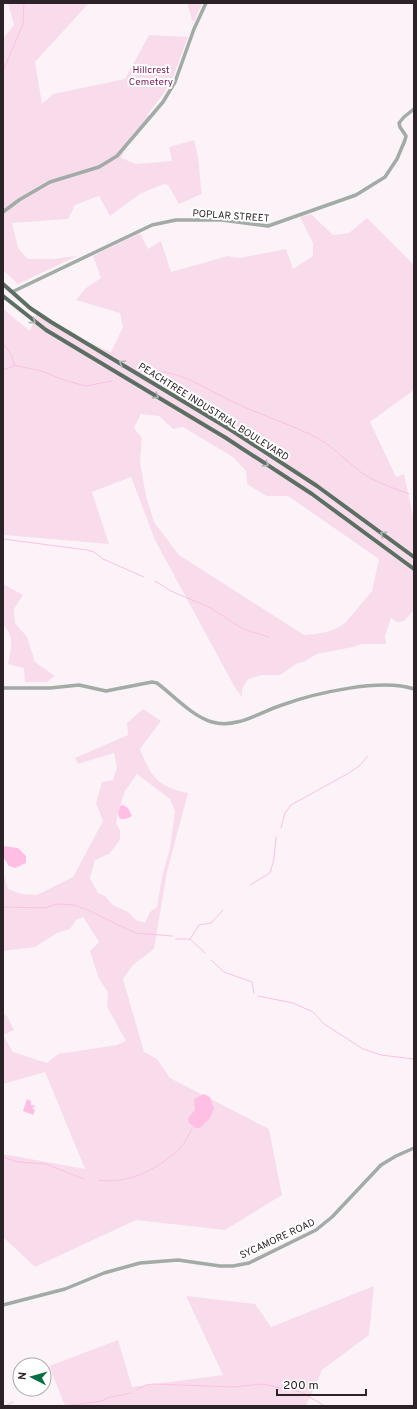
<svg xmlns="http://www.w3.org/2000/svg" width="417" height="1409" font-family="Overpass,sans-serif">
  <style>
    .green { fill: #f9dcec; fill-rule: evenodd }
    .water { fill: #ffbfe4 }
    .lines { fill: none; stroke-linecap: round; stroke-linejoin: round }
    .stream { stroke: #ffbfe4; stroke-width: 1 }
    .tertiary { stroke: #a2aba5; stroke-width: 3.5 }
    .primary { stroke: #5d6e63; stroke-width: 4 }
    .oneway { stroke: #aeb6b1 }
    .labels { text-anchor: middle; stroke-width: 4; stroke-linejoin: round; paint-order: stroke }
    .park-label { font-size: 10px; fill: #741b58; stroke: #fff }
    .street-label { font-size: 10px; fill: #2c2328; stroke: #fff }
  </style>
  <rect width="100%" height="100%" fill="#fcf3f8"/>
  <!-- green -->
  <path class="green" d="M8,3h81l-54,59 7,42 11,-10 72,-15 24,-44 39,2 -15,40 -8,15 -18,23h4l-20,21 -10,22 15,6 36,-3 -3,-14 25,-7c6,19 5,34 8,54l-23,10 -11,-19 -4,-1 -24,10 -30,22 -11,-20 -24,9 -7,14 -56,4 6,25 10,11h24l25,-3 -59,28 -15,-14v-231l11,-14z
    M187,3h15l-8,19 -2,-2z
    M311,214l22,21 16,-2 18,-15 47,47v125l-44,32 26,55 8,-3 10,46v93l-2,-1 -8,9 -7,1 -6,-4 -6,18 1,8h-24l-9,3 -36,7 -12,7 -9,3 -16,11h-18l-14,4 -6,10v8l-8,-11 -79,-146 -24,-63 -39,15 17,52 -105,-9 -1,2v-228l27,22 6,-17 54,29 21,9 12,-25 -3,-14 -44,-13 10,-12 15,-10 -8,-22 47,-23 8,16 13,-8 10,31 57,-16 12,2 46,-9 7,20 20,-13v-13l-13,-26zM141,414l18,2 14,13 10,-2 50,30 13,14 1,13 20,12h21l91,63 -7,32 -26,31c-11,10 -28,12 -42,13l-125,-80 -25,-33 -8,-26 -6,-34 2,-24 -8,-10z
    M3,584l20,11 -9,14 1,14 12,14 8,25 20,14 -8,6h-22l-1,-14 -16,-4c3,-14 7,-28 -5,-39z
    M143,709l18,12 -21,28c11,28 18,38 48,44l-21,79 -13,77 -21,16 -10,14 21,73 13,7 13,19 99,51 13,66 -57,35 -89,-10 -101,47 -32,-30v-83l82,15 -40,-97 -42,12v-49l10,17 34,11 11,-9 59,-9 9,-4 -19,-34 1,-15 -9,-13 -9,-28 9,-9 -16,-25 -7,3 -6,9 -13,4 -22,14 -32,4v-79l5,17 14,5 15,1 36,-18 30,-56 -7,-18 6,-21 11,-2 4,-13 -3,-14 -36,11 -3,-6 53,-23 -1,-12zM137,774l33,25 5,12 -5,37 -8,28 -5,31 -7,5 -5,11 -9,-3 -8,-8 -15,-7 -8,-9 -7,-3 -8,-15 5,-18 14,-6 11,-14v-10l-4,-7 2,-10 7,-22z
    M3,1014l4,2 7,14 -11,5z
    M374,1286l-5,49 -47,35 -16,36h-241l-16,-40 69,-26 14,47 91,-12 -37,-79 69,8 16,23z"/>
  <!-- water -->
  <path class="water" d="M123,805l5,3 4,8 -6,3h-6l-2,-5 2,-8z
    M3,846l15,2 8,8v7l-11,5 -6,-2 -6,-9z
    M204,1094l6,3 4,12 -4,9 -10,10h-4l-7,-5 -1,-5 7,-8 -1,-11z
    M27,1099l4,2v4l5,1 -4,2 3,2 -2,5 -10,-4z"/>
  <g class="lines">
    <!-- stream -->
    <path class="stream" d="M3,71l20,-47 1,-21
      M3,343l9,13 2,9
      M14,365l27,6 26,10 19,5 26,-5
      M3,370l11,-4
      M144,371c31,-3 59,16 85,29 30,15 63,24 92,40 13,8 24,20 36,29 14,12 34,18 52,25
      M3,539l84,11 7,2 9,7 41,18
      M155,581l16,10 40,17 32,21 26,8
      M281,828l4,-15 6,-8 56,-31 11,-7 10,-11
      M250,885l20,-12 4,-14 2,-22
      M3,907l42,1 12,-4 17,1 12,4 49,24 37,3
      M176,939h14l15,14
      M190,939l9,-14 12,-2 12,-13
      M211,960l13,12 28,10 2,11
      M258,996l35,7 20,9 11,12 39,25 18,6 33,4
      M3,1157l15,5 28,2 38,15
      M99,1180c29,5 61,-12 81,-32 6,-6 9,-14 13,-21
      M137,1390l9,-5 7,-1 80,3 29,-3 39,8 24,14
      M5,1406l8,-4
      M64,1406l38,-5 5,-3 24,-5"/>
    <!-- tertiary -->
    <path class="tertiary" d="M3,212l16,-12 31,-18 49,-15 18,-11 46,-54 12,-20 19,-53 12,-26
      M12,292l140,-67 24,-5h46l46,6 88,-31 29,-18 12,-18 8,-19 1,-4 -6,-9 -1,-4 5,-6 10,-8
      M3,688h47l29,-3 27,6 46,-9 5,1c17,13 35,33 55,39 25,7 48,-10 70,-17 33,-12 99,-27 132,-16
      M3,1305l62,-16 39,-16 36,-10 38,-3 42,6h13l16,-3 67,-33 16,-13 49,-52 15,-9 18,-8"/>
    <!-- primary -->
    <path class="primary" d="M3,284l27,24 21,14 180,108 86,56 97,71
      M3,296l43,34 180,108 86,56 102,75"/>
  </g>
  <!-- one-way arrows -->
  <defs><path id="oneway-chevron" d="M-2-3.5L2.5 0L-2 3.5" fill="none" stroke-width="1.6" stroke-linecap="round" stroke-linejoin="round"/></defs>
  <g class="oneway">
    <use href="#oneway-chevron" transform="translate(33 321) rotate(36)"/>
    <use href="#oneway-chevron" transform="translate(122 363) rotate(-149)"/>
    <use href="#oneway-chevron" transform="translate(156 396) rotate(33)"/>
    <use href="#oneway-chevron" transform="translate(266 464) rotate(33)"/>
    <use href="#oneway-chevron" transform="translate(383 534) rotate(-143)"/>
  </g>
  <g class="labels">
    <!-- park labels -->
    <g class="park-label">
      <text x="151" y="73">Hillcrest<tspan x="151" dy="12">Cemetery</tspan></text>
    </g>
    <!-- street labels -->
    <g class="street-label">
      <text transform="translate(231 215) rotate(4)" y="4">POPLAR STREET</text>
      <text transform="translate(214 411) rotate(32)" y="4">PEACHTREE INDUSTRIAL BOULEVARD</text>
      <text transform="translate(277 1238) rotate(-25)" y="4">SYCAMORE ROAD</text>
    </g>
  </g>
  <!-- border -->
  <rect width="417" height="1409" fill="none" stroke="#2c2328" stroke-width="8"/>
  <!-- north arrow -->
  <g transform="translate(32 1377) rotate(276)"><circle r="19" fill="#ffffff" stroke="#aba7a9"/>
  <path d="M0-3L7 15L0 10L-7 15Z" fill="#0a6e44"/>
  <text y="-6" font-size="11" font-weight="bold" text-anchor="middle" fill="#2c2328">N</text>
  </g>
  <!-- scale -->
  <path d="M277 1389v6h89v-6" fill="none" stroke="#2c2328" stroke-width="2"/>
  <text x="283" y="1389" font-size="12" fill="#2c2328" stroke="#ffffff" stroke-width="3" paint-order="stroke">200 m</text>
</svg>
